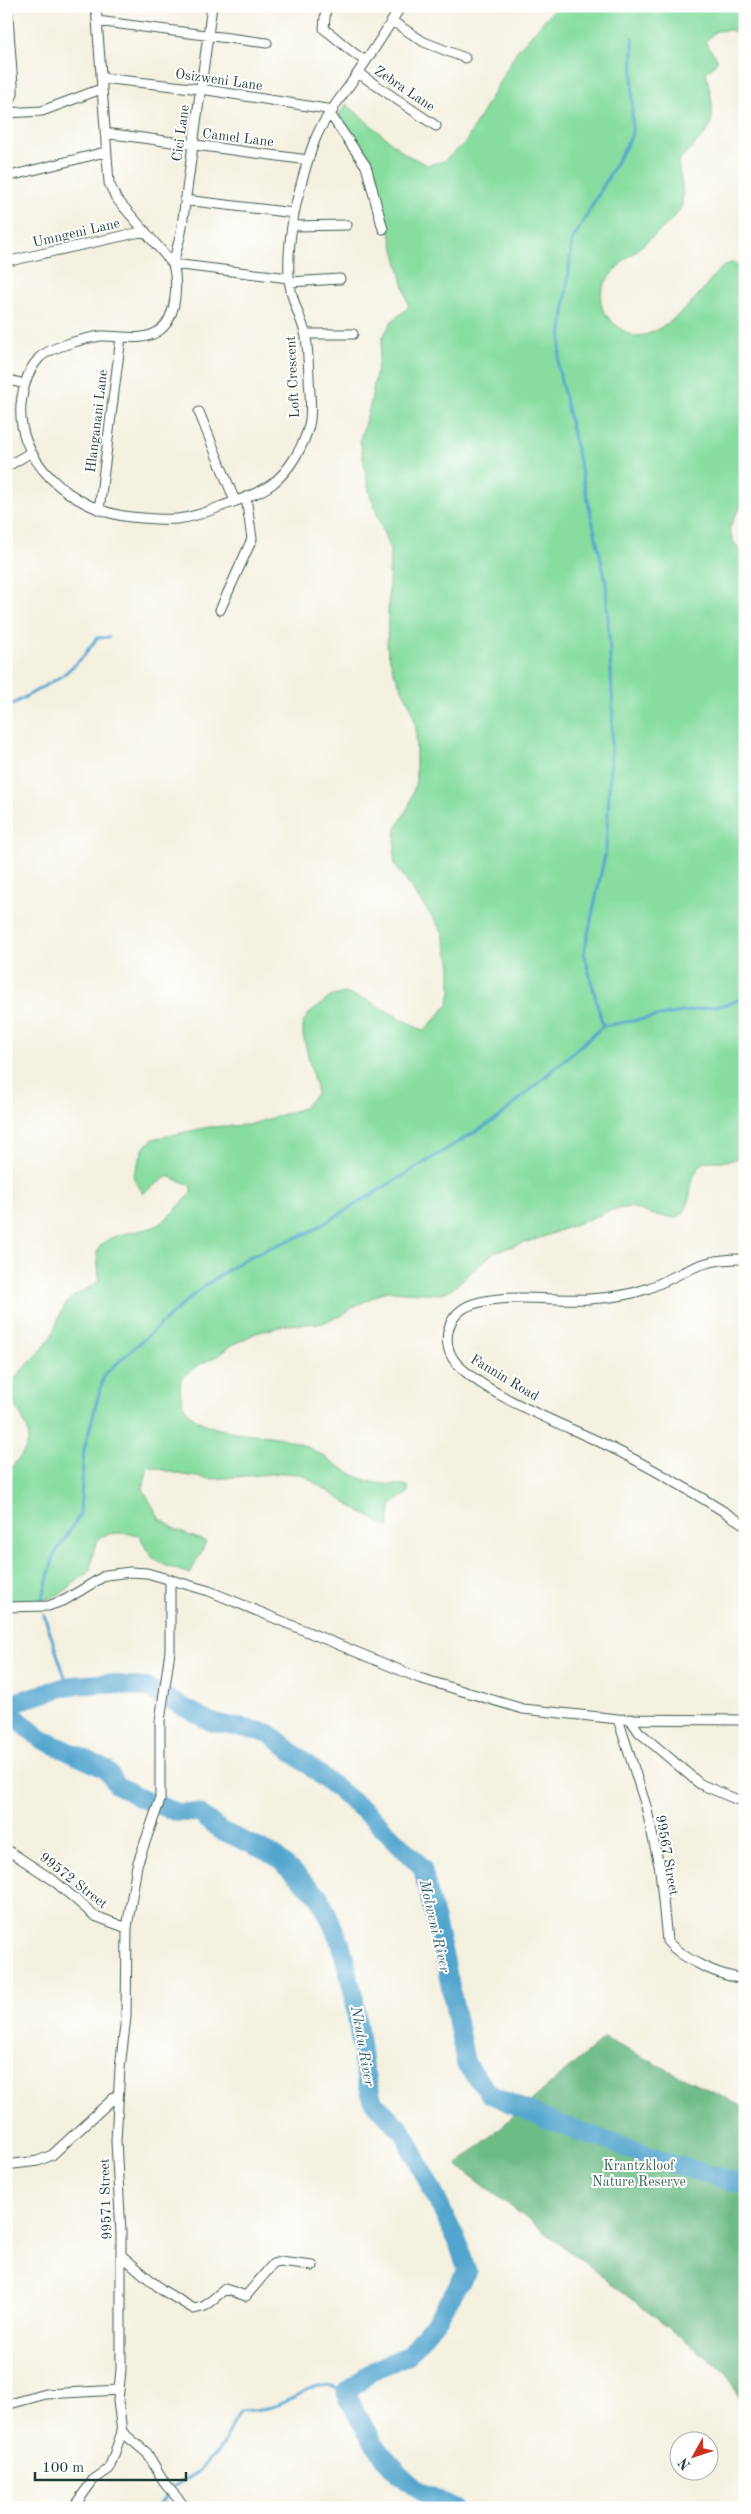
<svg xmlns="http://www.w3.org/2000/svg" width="751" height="2514" font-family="'Old Standard TT',serif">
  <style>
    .green { fill: #87dda0; stroke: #538d6a }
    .forest { fill: #6dbc86; stroke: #467c5d }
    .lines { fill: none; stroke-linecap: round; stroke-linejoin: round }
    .stream { stroke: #53a5ce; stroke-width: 3 }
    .river { stroke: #53a5ce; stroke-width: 19 }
    .minor-casing { stroke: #3f584e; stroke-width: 11 }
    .minor { stroke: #fff; stroke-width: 9 }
    .labels { text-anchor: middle; stroke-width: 4; stroke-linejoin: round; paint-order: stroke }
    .street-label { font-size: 14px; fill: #1f3d34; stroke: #fff }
    .park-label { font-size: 14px; fill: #39654f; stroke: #fff }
    .water-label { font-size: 15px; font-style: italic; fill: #31616a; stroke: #fff }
  </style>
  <rect width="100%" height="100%" fill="#fff"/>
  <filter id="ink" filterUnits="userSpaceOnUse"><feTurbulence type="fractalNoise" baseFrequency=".02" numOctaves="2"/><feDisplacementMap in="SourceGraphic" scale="10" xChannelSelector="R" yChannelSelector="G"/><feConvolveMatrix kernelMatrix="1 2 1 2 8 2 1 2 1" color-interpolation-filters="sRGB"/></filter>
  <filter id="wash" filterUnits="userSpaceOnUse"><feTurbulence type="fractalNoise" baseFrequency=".0096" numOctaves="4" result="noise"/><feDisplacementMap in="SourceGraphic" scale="20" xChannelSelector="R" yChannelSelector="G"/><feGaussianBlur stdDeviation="1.12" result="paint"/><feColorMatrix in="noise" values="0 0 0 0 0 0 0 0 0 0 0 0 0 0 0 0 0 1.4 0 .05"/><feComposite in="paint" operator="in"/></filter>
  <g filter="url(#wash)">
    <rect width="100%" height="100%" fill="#f4f1e0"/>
    <!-- green -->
    <path class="green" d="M557,6h188v32l-14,-8 -15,1 -11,11 13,18 -12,13c12,54 10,51 -28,88 1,13 8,34 3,46 -15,33 -124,77 -61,121 8,7 17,10 28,6 22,-9 38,-25 53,-42 11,-12 16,-26 33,-30l11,10v231l-9,11 -7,15 4,12 12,15v597c-16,15 -34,3 -43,11 -16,16 -8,32 -17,46 -1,3 -6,6 -9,8l-23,-3 -22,-8 -19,3 -69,27 -49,15 -40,35 -12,7 -56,-3 -31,15 -14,10 -19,7 -35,2 -31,8 -26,13 -13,10 -22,11 -14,12c-2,13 0,29 12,38 24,18 60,15 88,21 35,7 52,29 82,41 13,6 31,5 45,7v7l-16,11 -4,23 -29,-16 -58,-37 -20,-1 -69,6 -29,-4 -35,-9 -5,23 16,29 19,13 28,11 -16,32c-28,-10 -39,-9 -50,-39 -36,-5 -47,-3 -49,35l-29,23 -25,10 -31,-2v-129c42,-40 14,-42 4,-85 9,-18 26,-28 37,-44 9,-12 11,-30 21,-41 8,-10 22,-12 31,-22l-2,-28c9,-22 43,-18 61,-27 11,-7 22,-21 32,-30l2,-4 -2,-6 -22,-9 -25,17 -10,-16 11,-30 9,-8 56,-12 40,-2 54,-17 14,-15 -14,-58v-12l5,-8 22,-18 14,-4 21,6 59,32 23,-25 4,-13v-28l-9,-34 -48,-67 2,-35 13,-23 7,-25v-54l-4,-18 -19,-39 -6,-22 3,-98 -21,-58 -9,-52 10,-34 13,-69 9,-16 17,-14 -31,-121 -14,-32 -27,-36 9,-14 59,50 22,11 17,-4 21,-18 52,-92z"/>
    <!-- forest -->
    <path class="forest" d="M604,2038l141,70v298l-19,-34 -269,-207z"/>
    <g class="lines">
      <!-- stream -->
      <path class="stream" d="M6,708l56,-32 21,-19 14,-19 12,-1
        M603,1026l-19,-73 22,-103 7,-139 -7,-129 -48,-215 14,-126 60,-106 1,-97
        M42,1600l12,-45 26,-40 4,-65 20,-75 97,-87 45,-30 64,-26 188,-114 105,-92 126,-22 16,-7
        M44,1615l24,71
        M173,2487l26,-16 24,-25 7,-18 10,-17c11,-1 24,-1 35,-5 29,-9 38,-32 71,-13
        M158,2508l9,-12"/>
      <!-- river -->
      <path class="river" d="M6,1705l62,-19 37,-3 43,5 63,34 58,11 105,86 48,48 23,93 21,105 24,29 58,26 122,43 75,22
        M6,1709l35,30 65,30 11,16 25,14 34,13 23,1 21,17 54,25 45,41 22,48 13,53 10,74 9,30 31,32 54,110 9,28 -29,47 -30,37 -36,16 -26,22c16,33 36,68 66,92 11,9 28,15 41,23"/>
    </g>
  </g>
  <g filter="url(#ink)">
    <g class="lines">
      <defs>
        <path id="minor" d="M96,6l13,177 7,15 57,66c5,19 4,53 -13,66 -17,13 -40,5 -59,6 -15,2 -51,11 -62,22 -9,10 -15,25 -17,39 -11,62 51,114 109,120 41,4 52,5 91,-11 16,-6 35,-11 50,-22 17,-13 32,-38 37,-59 4,-16 0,-34 0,-50 -1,-14 -1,-30 -4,-43 -5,-16 -13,-31 -15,-47 -4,-26 2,-67 9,-93 5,-19 10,-39 18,-57 9,-20 24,-37 36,-55 17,-24 33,-49 48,-74
          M212,6l-31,227 -8,31 116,14
          M326,6l-2,23c16,11 25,23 42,32
          M97,21l170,22
          M392,21l32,21 41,16
          M358,73l78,53
          M101,78l100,11 132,21
          M6,109l7,-15v-9l-6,-79
          M6,113l36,-2 59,-22
          M330,114l36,52 17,63
          M105,133l203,27
          M6,177l99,-25
          M185,200l109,13
          M293,226l54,-1
          M14,260l131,-29
          M289,282l51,-3
          M305,334h48
          M6,379l18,5
          M199,412l36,89
          M6,467l24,-14
          M99,510l22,-173
          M220,610l32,-71 -6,-42
          M745,1259c-46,-1 -57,13 -96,29 -19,7 -40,10 -60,11 -36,2 -82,-6 -116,5 -27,9 -34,41 -15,61 32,32 104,59 146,79 49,24 96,52 141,81
          M170,1579v72l-10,70v79l-23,65 -10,63 -1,89 -6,51 -4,73 5,92v136l-3,32 4,31 25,21 19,32 20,23
          M6,1607l42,-1 17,-6 41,-25 24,-3 17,1 62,18 210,87 104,31 95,10 127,1
          M618,1719l28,87 14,64 7,71c16,19 53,35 78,38
          M630,1719l9,13 61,52 45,19
          M6,1849l47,31 42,36 32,12
          M6,2165l32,-4 14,-6 66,-61
          M121,2255l41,35 32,19 11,-3 20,-17 21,7 27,-32 7,-2 33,4
          M6,2405l40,-11 73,-4
          M73,2508l20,-28 16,-11 13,-37"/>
      </defs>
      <!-- minor casing -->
      <use href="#minor" class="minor-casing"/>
      <!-- minor -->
      <use href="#minor" class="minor"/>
    </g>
  </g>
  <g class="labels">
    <!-- street labels -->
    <g class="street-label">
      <text transform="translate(219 79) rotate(8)" y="5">Osizweni Lane</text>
      <text transform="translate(405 88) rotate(34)" y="5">Zebra Lane</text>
      <text transform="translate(180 133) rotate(-82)" y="5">Cici Lane</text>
      <text transform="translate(238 137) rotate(7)" y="5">Camel Lane</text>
      <text transform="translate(76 232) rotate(-13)" y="5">Umngeni Lane</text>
      <text transform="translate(292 377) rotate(-93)" y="5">Loft Crescent</text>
      <text transform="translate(96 421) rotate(-83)" y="5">Hlanganani Lane</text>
      <text transform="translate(505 1377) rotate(31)" y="5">Fannin Road</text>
      <text transform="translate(668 1855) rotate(80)" y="5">99567 Street</text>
      <text transform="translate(74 1880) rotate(38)" y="5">99572 Street</text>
      <text transform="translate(105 2199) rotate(-92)" y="5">99571 Street</text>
    </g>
    <!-- park labels -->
    <g class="park-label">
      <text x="639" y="2170">Krantzkloof<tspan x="639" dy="16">Nature Reserve</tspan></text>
    </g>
    <!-- water labels -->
    <g class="water-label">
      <text transform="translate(435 1926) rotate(77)" y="5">Molweni River</text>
      <text transform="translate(363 2046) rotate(80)" y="5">Nkutu River</text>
    </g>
  </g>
  <!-- margin -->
  <rect width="751" height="2514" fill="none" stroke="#fff" stroke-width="25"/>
  <!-- north arrow -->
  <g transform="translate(694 2456) rotate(230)"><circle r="24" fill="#ffffff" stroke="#a5b1ae"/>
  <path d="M0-4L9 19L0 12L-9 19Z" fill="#c8321e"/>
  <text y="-8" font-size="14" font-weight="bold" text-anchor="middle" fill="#1f3d34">N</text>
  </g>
  <!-- scale -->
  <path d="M35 2472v8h151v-8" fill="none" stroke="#1f3d34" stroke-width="2.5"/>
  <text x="42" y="2472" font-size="15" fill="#1f3d34" stroke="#ffffff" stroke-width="4" paint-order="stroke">100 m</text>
</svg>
